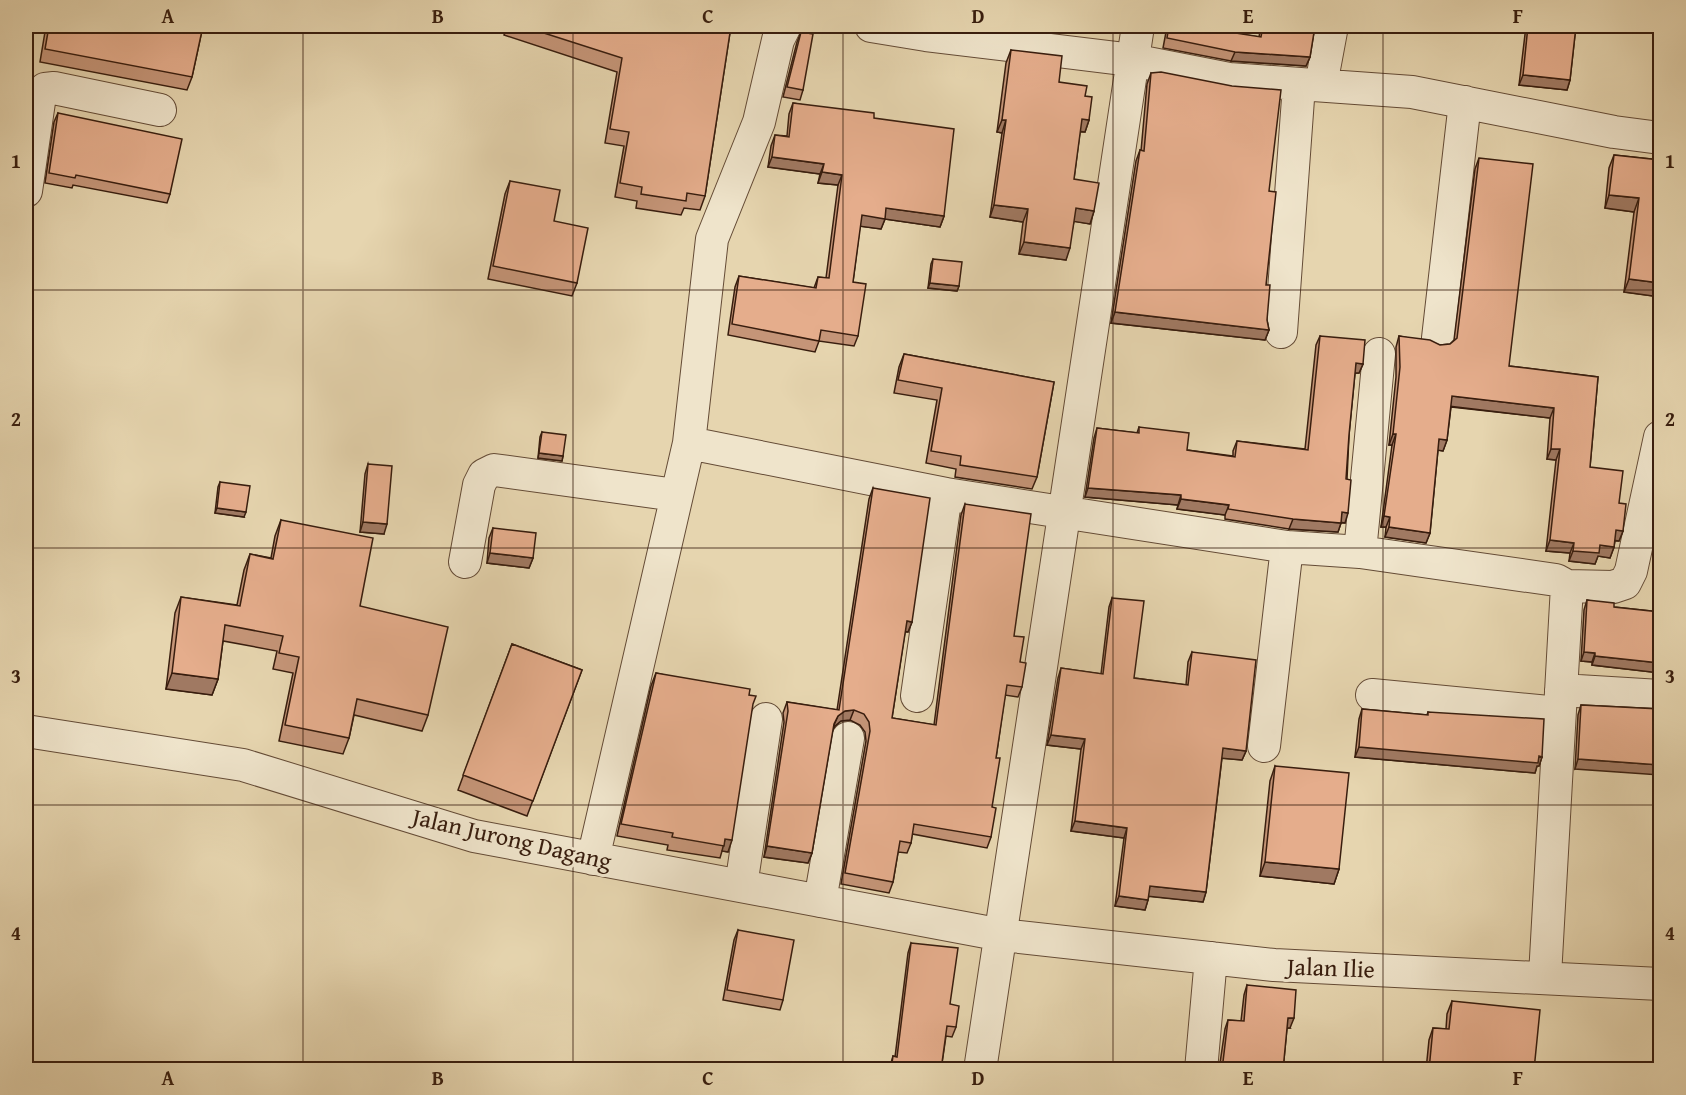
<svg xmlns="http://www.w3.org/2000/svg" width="1686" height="1095" font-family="'Gentium Book Plus',serif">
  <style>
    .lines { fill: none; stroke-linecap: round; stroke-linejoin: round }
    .street-casing { stroke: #644b36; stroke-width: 34 }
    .street { stroke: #efe4cb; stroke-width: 32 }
    .wall { fill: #c59578; stroke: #381d0e; stroke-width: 1.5 }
    .shaded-wall { fill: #a07962; stroke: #381d0e; stroke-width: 1.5 }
    .building { fill: #e5ad8c; stroke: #381d0e; stroke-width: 1.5 }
    .grid { fill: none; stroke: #381d0e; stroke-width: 1.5; stroke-opacity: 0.55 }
    .labels { text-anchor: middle; stroke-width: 6; stroke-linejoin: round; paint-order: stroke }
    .street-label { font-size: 24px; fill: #381d0e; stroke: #efe4cb }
    .neatline { fill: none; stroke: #381d0e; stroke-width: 2 }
    .grid-label { font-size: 20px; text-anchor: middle; font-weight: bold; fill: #381d0e }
  </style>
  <rect width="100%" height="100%" fill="#e6d5af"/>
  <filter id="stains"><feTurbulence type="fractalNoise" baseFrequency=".00333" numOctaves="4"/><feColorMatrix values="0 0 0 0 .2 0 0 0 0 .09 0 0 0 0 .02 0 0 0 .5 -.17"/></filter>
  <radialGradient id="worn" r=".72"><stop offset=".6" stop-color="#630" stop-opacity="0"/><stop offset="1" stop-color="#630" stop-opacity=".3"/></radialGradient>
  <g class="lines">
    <defs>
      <path id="street" d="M871,26l55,9 206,25 97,19 183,13 202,40 46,6
        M1321,85l11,-59
        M26,191l14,-96 5,-6 9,-1 106,22
        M1281,332l18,-247
        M1438,338l27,-236
        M689,443l257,51
        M1360,552l196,28 11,6 -22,390
        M465,562l14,-77 5,-10 10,-5 182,25
        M1567,586l46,1 12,-4 6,-12 29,-134
        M1561,690l99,6
        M1372,695l187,18
        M917,696l29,-202 341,53 73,5 19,-198
        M26,731l217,34 231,71 528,99 272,30 386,19
        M1264,746l23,-199
        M593,859l96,-416 23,-204 47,-117 19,-82 7,-14
        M741,886l25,-167
        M820,901l28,-163
        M980,1070l158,-1044
        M1201,1070l10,-112"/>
    </defs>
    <!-- street casing -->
    <use href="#street" class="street-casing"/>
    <!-- street -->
    <use href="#street" class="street"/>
  </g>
  <!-- wall -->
  <path class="wall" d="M46,26h157l-11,51 -5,13 -147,-28z
    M503,26h228l-26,170 -5,14 -16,-2 -3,7 -45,-7 1,-7 -22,-4 9,-51 -19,-3 12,-71 -113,-37 2,-8z
    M1169,26h21l69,11 2,-11h54l-5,31 -4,9 -75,-5 -68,-13 3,-16z
    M1526,26h50l-6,54 -3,10 -48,-5z
    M801,32l2,58 -3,10 -17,-3 14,-55z
    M1011,50l48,32 26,14 4,24 -4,12h-5l-6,47 20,32 -4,13 -16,-3 -8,39 -47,-6 4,-32 -33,-5 12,-84 -5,-1 9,-69z
    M1151,73l118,118 -3,94 1,35 2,10 -4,10 -154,-17 25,-162 4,-11 1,1 6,-67z
    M793,103l81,15 70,98 -4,11 -55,-8 -4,10 -21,-3 -7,56 5,54 -4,10 -35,-5 -4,11 -87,-17 7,-48 4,-11 75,12 4,-11 8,1 12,-93 -20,-2 2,-9 -52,-7 3,-21 4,-11 12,1 2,-22z
    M58,113l112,81 -3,9 -94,-18 -1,3 -27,-5 9,-61z
    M1614,155l46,5v137l-36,-5 10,-80 -29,-4 4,-40z
    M1479,158l30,208 89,11 -8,90 29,36 4,28 -4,10h-4l-1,6 -4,11 -12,-2 -3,8 -26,-3 1,-8 -24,-2 10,-91 -9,-1 3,-41 -99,-11 -4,33 -4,11 -5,-1 -8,83 -4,10 -41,-6 1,-10h-5l11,-82h-3l7,-68v-30l3,-11 41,9 10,-1 4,-4 21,-171z
    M510,181l44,40 23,62 -5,13 -84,-17 17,-85z
    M933,259l26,27 -2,5 -29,-3 3,-24z
    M1320,336l43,28 -4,9h-4l-6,62 -4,88h-4l-3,9 -49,-3 -64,-10v-4l-48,-6 1,-4 -93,-8 9,-59 3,-10 40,5 2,-6 48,23 46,6v-5l4,-10 68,8 11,-104z
    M904,354l150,28 -17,95 -5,12 -77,-12 1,-8 -30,-6 11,-63 -43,-7 5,-26z
    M542,432l21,24 -1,5 -24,-3 2,-21z
    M368,464l16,70 -24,-2 5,-58z
    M220,482l24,35 -29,-4 3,-26z
    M873,488l39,134 -4,10h-3l-13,86 42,7 27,-210 4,-11 49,132 6,26 2,25 -4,10 -13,-2 -9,63 -4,49 -1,30 -4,11 -75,-14 -1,9 -4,10 -9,-1 -5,30 -4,11 -48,-9 25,-143 -1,-9 -5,-7 -10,-5 -9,1 -6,5 -2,2 -21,125 -4,10 -44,-6 20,-135 -1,-9 4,-11 50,8 32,-211z
    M281,520l79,86 68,109 -6,16 -68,-16 -5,23 -6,16 -64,-13 14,-68 -20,-4 4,-18 -54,-10 -5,38 -6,16 -46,-6 9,-76 6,-16 56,8 7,-35 6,-16 21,4 4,-22z
    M493,528l40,30 -4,10 -42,-5 2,-25z
    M1112,598l22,80 52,7 2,-23 4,-10 54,99 -4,9 -20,-2 -16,134 -3,10 -54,-6 -4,14 -30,-4 9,-68 -53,-7 10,-82 -34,-4 11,-67 3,-10 40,6 8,-67z
    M1587,600l27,7 46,5v61l-68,-8v-3l-11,-1 3,-51z
    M512,644l70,26 -55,146 -69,-26z
    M656,673l93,22 3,12 -24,145 -6,-1 -2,7 -53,-8 1,-5 -51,-9 34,-150z
    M1581,705l79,4 -85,60 3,-54z
    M1362,709l65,6 1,-3 114,45 -3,9h-2l-2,7 -180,-16 4,-38z
    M1275,766l64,103 -5,15 -74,-8 10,-95z
    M738,930l45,70 -3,10 -57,-10 11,-60z
    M911,943l39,61 6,23 -4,10 -6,-1 -5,34h-52l4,-14 2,1 13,-104z
    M1247,985l43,43h-3l-4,42h-64l6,-41 3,-9 13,1 3,-26z
    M1452,1001l82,69h-108l3,-30 4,-12 13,1 1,-15z"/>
  <!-- shaded-wall -->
  <path class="shaded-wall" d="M1235,52l75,5 -4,9 -75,-5z
    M1523,75l47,5 -3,10 -48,-5z
    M1082,119l7,1 -4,12 -8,-1z
    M1002,120h4l-4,13 -5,-1z
    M772,157l52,7 -4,10 -52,-7z
    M822,172l20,3 -4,10 -20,-2z
    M1609,195l30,3 -5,14 -29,-4z
    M994,205l34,4 -5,13 -33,-5z
    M886,208l58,8 -4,11 -55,-8 -4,10 -23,-3 4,-11z
    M1076,208l18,3 -4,13 -19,-3z
    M1024,242l46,6 -4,12 -47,-6z
    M1629,279l31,4v14l-36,-5z
    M930,283l29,3 -2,5 -29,-3z
    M1115,312l154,18 -4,10 -154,-17z
    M1356,363l7,1 -4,9h-6z
    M1452,396l102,12 -4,10 -102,-12z
    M1393,434h3l-4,11h-3z
    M1439,439l8,1 -4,11 -7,-1z
    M1551,449h9l-4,11 -9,-1z
    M539,453l24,3 -1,5 -24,-3z
    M1088,488l93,7 -3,10 -93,-8z
    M1181,499l48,6 -4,10 -48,-6z
    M217,508l29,4 -2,5 -29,-4z
    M1342,512l6,1 -3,10 -6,-1z
    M1384,516l6,1 -4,10h-5z
    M1293,519l48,4 -3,9 -49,-3z
    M363,522l24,2 -3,10 -24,-2z
    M1389,527l41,6 -4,10 -41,-6z
    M1616,530l7,1 -4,10 -7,-1z
    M1550,540l24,3 -4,10 -24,-2z
    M1600,545l14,2 -4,11 -12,-2 -3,8 -26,-3 4,-10z
    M490,553l43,5 -4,10 -42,-5z
    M907,621l5,1 -4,10 -5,-1z
    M1584,652l11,1 -3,9 -11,-1z
    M1595,656l65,7v10l-68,-8z
    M172,673l46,6 -6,16 -46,-6z
    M854,710l-4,10 -9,1 -6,5 -5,8 8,-18 7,-5z
    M1051,735l34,4 -4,10 -34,-4z
    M1359,747l180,9 3,1 -3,9h-2l-2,7 -180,-16z
    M1223,748l23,3 -4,9 -23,-2z
    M1578,759l82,6v10l-85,-6z
    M1075,821l52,7 -3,10 -53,-7z
    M725,839l7,1 -4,12 -6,-1z
    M767,846l45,7 -4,10 -44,-6z
    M1265,862l74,7 -5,15 -74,-8z
    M1150,886l56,6 -3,10 -57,-6z
    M1119,896l29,4 -3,10 -30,-4z
    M1288,1018h6l-4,10h-6z"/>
  <!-- building -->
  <path class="building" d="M49,26h154l-11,51 -147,-28z
    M522,26h209l-26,170 -18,-3 -1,8 -45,-7 1,-7 -22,-4 9,-51 -19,-3 12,-71z
    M1169,26h21l71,11 2,-11h52l-5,31 -75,-5 -68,-14z
    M1528,26h48l-6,54 -47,-5z
    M801,32l12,2 -10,56 -16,-3z
    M1011,50l51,6 -3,26 28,4 -2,10 7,1 -3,23 -7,-1 -8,60 25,4 -5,28 -18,-3 -6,40 -46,-6 4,-33 -34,-4 12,-85h-4z
    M1161,72l71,14 49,4 -12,101 7,1 -10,93h4l-3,35 2,10 -154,-18 25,-162 4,1 7,-78z
    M793,103l81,10v5l80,11 -10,87 -58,-8 -1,11 -23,-4 -9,67 13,2 -8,52 -37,-6 -2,11 -87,-17 7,-48 77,12 2,-11 11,1 13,-103 -20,-3 2,-8 -52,-7 3,-22 14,2z
    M58,113l124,26 -12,55 -94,-19 -1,3 -26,-5z
    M1614,155l46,5v123l-31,-4 10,-81 -30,-3z
    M1479,158l54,6 -24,202 89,11 -8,90 33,4 -4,32 7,1 -3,27 -7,-1 -2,17 -14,-2 -1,8 -26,-2 1,-8 -24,-3 10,-91h-9l3,-41 -102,-12 -5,44 -8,-1 -9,94 -41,-6 1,-10 -6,-1 12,-82h-3l7,-67 -1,-31 31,4 10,5 10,-1 7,-6z
    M510,181l50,9 -6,31 34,7 -11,55 -84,-17z
    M933,259l29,3 -3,24 -29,-3z
    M1320,336l45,4 -2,24 -7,-1 -7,72 -3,44 5,1 -3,33 -6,-1 -1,11 -48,-4 -65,-10 1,-4 -48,-6v-4l-93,-7 9,-60 42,5v-6l50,6 -2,17 48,7 2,-16 71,9z
    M904,354l150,28 -17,95 -77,-12 1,-9 -30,-5 11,-63 -44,-8z
    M542,432l24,3 -3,21 -24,-3z
    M368,464l24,2 -5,58 -24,-2z
    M220,482l30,4 -4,26 -29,-4z
    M873,488l57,10 -18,124 -5,-1 -15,97 44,7 29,-221 66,10 -17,122 10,1 -4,25 6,1 -4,24 -15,-2 -11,73h4l-8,49 4,1 -5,29 -77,-13 -3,19 -11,-2 -7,41 -48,-9 25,-142 -1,-9 -5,-8 -10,-4 -9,1 -7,5 -4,8 -22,129 -45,-7 21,-135 -1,-9 52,8z
    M281,520l92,18 -13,68 88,21 -20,88 -71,-16 -8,39 -64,-13 14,-68 -20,-4 4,-17 -58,-11 -7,54 -46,-6 9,-76 59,9 10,-52 23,5z
    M493,528l43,5 -3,25 -43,-5z
    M1112,598l32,3 -10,77 54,7 4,-33 64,8 -10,91 -23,-3 -17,144 -56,-6 -2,14 -29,-4 8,-68 -52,-7 10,-82 -34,-4 10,-67 42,6z
    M1587,600l27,3v4l46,5v51l-65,-7v-3l-11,-1z
    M512,644l70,26 -49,131 -70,-26z
    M656,673l94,16 -1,6 7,1 -3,8 -21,136 -7,-1 -1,7 -52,-9 1,-4 -52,-9z
    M1581,705l79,4v56l-82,-6z
    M1362,709l66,6v-3l116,7 -2,38 -3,-1 -1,7 -179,-16z
    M1275,766l74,7 -10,96 -74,-7z
    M738,930l56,10 -11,60 -56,-10z
    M911,943l47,5 -8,56 9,2 -3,21 -9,-1 -6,44h-50l2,-14 4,1z
    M1247,985l49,5 -2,28h-6l-5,52h-61l6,-50 16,1z
    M1452,1001l88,9 -6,60h-105l4,-42 16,1z"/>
  <!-- grid -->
  <path class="grid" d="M303,26v1044M573,26v1044M843,26v1044M1113,26v1044M1383,26v1044M26,290h1634M26,548h1634M26,805h1634"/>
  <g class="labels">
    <!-- street labels -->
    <g class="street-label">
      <text transform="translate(512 839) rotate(13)" y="8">Jalan Jurong Dagang</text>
      <text transform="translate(1331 968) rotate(2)" y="8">Jalan Ilie</text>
    </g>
  </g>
  <!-- margin -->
  <rect width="1686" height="1095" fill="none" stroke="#e6d5af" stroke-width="66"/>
  <rect x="33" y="33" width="1620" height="1029" class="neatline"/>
  <g class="grid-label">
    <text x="168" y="23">A</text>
    <text x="438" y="23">B</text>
    <text x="708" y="23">C</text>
    <text x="978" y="23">D</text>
    <text x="1248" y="23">E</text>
    <text x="1518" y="23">F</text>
    <text x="16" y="168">1</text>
    <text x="1670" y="168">1</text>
    <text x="16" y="426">2</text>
    <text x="1670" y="426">2</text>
    <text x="16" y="683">3</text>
    <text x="1670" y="683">3</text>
    <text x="16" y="940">4</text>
    <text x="1670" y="940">4</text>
    <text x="168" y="1085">A</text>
    <text x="438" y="1085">B</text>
    <text x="708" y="1085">C</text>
    <text x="978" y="1085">D</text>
    <text x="1248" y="1085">E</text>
    <text x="1518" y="1085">F</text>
  </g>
  <rect width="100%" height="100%" filter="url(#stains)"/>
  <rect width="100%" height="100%" fill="url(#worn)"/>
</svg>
